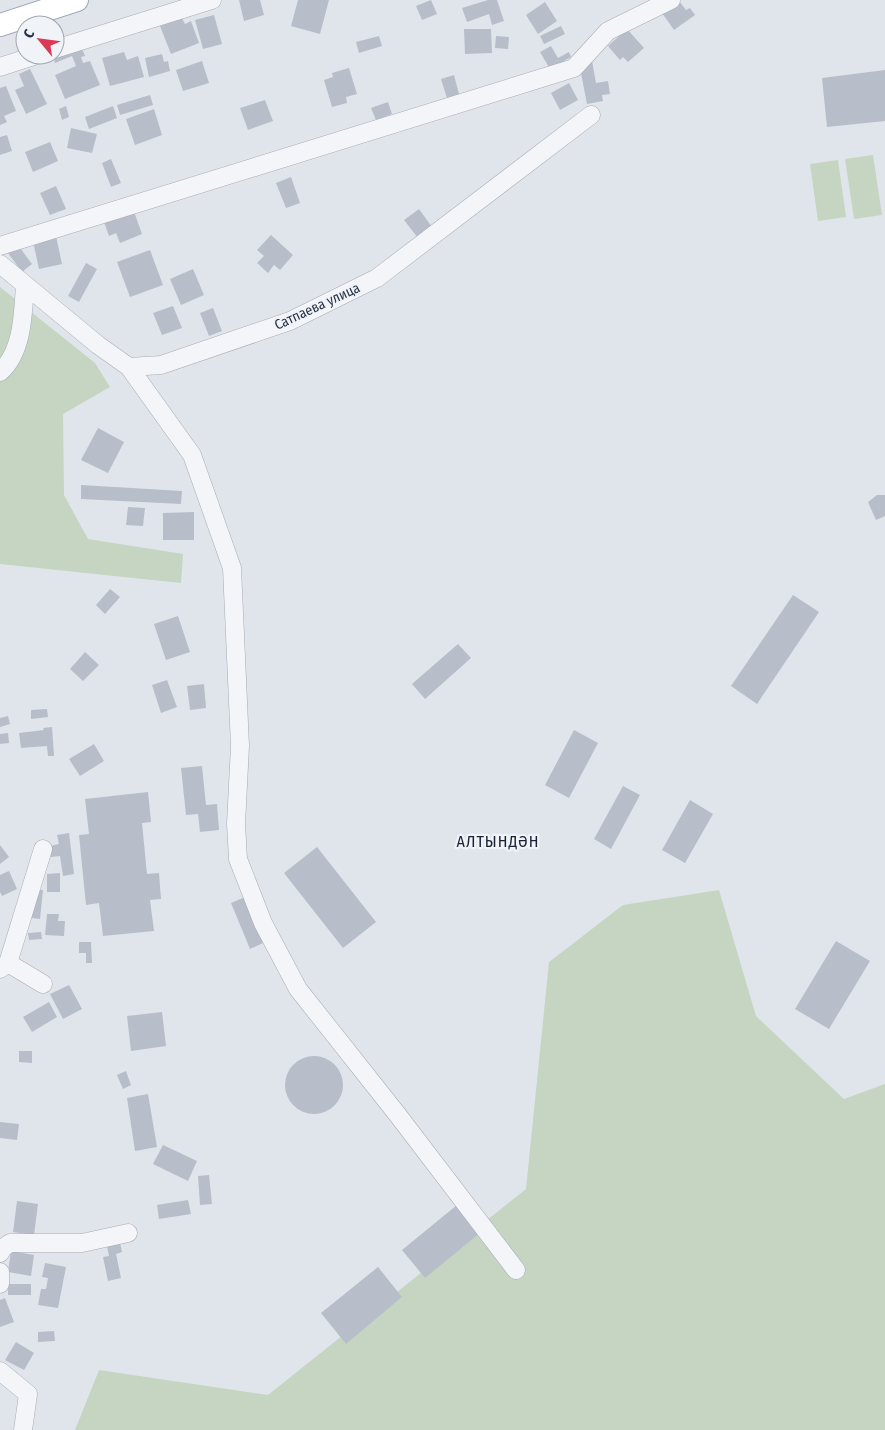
<svg xmlns="http://www.w3.org/2000/svg" width="885" height="1430" font-family="'Fira Sans Condensed',sans-serif">
  <style>
    .green { fill: #c6d5c1 }
    .building { fill: #b7bec9 }
    .lines { fill: none; stroke-linecap: round; stroke-linejoin: round }
    .minor-casing { stroke: #a5acb6; stroke-width: 19 }
    .major-casing { stroke: #9fa9b8; stroke-width: 24 }
    .minor { stroke: #f4f5f8; stroke-width: 18 }
    .major { stroke: #fff; stroke-width: 22 }
    .labels { text-anchor: middle; stroke-width: 4.5; stroke-linejoin: round; paint-order: stroke }
    .street-label { font-size: 14px; fill: #273244; stroke: #f0f4f8 }
    .quarter-label { font-size: 16px; letter-spacing: 1px; fill: #192335; stroke: #f0f4f8 }
  </style>
  <rect width="100%" height="100%" fill="#e0e5eb"/>
  <!-- green -->
  <path class="green" d="M873,155l9,60 -28,4 -9,-60z
    M838,160l8,57 -28,4 -8,-57z
    M0,287l95,76 15,24 -47,27 1,81 24,44 95,15 -2,29 -181,-19z
    M719,890l37,126 88,83 41,-15v346h-810l24,-60 169,25 258,-206 23,-227 74,-57z"/>
  <!-- building -->
  <path class="building" d="M239,0h21l4,15 -20,6z
    M298,0h31l-9,34 -29,-8z
    M431,0l6,14 -15,6 -6,-14z
    M488,0h9l7,21 -12,4 -3,-11 -22,8 -5,-14z
    M679,1l7,9 4,-2 5,7 -21,15 -12,-17z
    M545,2l12,19 -19,13 -12,-19z
    M214,15l8,29 -19,5 -8,-29z
    M182,18l3,6 6,-3 8,22 -28,11 -11,-28z
    M561,26l4,8 -21,10 -4,-8z
    M464,29h27l1,24 -27,1z
    M627,29l17,19 -16,14 -5,-5 -3,3 -12,-14z
    M379,36l3,10 -23,7 -3,-11z
    M496,36l13,1 -1,12 -13,-1z
    M81,46l4,10 -4,1 2,6 7,-2 10,24 -35,14 -10,-24 21,-9 -4,-10 -17,7 -2,-6z
    M551,46l7,12 11,-6 2,5 -21,12 -10,-17z
    M124,52l3,8 11,-4 6,21 -34,9 -8,-28z
    M162,54l2,8 4,-1 2,10 -21,6 -4,-19z
    M202,61l7,22 -26,8 -7,-21z
    M592,61l4,22 12,-2 2,13 -8,1 1,6 -16,3 -8,-41z
    M349,68l8,26 -11,3 1,6 -15,4 -8,-27 9,-3 -1,-4z
    M30,69l17,35 -21,10 -11,-24 9,-4 -5,-12z
    M885,70v51l-58,6 -5,-49z
    M454,75l5,19 -12,4 -6,-19z
    M569,83l9,17 -18,10 -9,-17z
    M6,86l10,25 -12,5 3,6 -7,3v-37z
    M150,95l3,10 -33,10 -3,-10z
    M265,100l8,21 -25,9 -8,-22z
    M388,102l4,12 -16,6 -5,-12z
    M66,106l3,11 -7,3 -3,-11z
    M113,106l4,12 -28,11 -4,-12z
    M154,109l8,26 -27,10 -9,-26z
    M71,128l26,6 -5,19 -25,-5z
    M7,135l5,16 -12,4v-18z
    M50,142l8,19 -25,11 -8,-20z
    M111,159l10,24 -10,4 -9,-24z
    M291,177l9,26 -14,5 -10,-25z
    M56,186l10,23 -16,6 -10,-22z
    M132,206l10,28 -22,9 -4,-10 -7,3 -5,-14z
    M419,209l13,18 -14,11 -14,-18z
    M271,235l22,20 -13,15 -6,-5 -6,8 -11,-10 7,-7 -7,-6z
    M56,236l6,28 -23,5 -6,-28z
    M18,245l14,19 -10,8 -14,-19z
    M150,250l13,35 -33,12 -13,-35z
    M86,263l11,6 -18,33 -11,-6z
    M193,269l11,26 -23,10 -11,-26z
    M173,306l9,22 -20,7 -9,-22z
    M213,308l9,23 -13,5 -9,-23z
    M98,428l26,14 -16,31 -27,-13z
    M81,485l101,6 -1,13 -100,-5z
    M877,495h8v21l-9,4 -8,-18z
    M128,507l17,1 -2,18 -17,-1z
    M194,512v28h-31v-27z
    M110,589l10,8 -15,17 -9,-9z
    M793,595l26,17 -62,92 -26,-18z
    M178,616l12,36 -24,8 -12,-36z
    M458,644l13,14 -46,41 -13,-15z
    M85,652l14,13 -16,16 -13,-12z
    M167,680l10,27 -16,6 -9,-28z
    M204,684l2,24 -16,2 -3,-24z
    M47,709l1,8 -17,2v-9z
    M8,716l2,8 -10,3v-9z
    M52,727l2,29h-6l-1,-10 -26,2 -2,-15 25,-3 -1,-2z
    M574,730l24,13 -29,55 -24,-13z
    M8,733l1,10 -9,1v-10z
    M94,744l10,17 -24,15 -11,-17z
    M202,766l4,39 11,-1 2,26 -19,2 -2,-18 -12,1 -5,-47z
    M623,786l17,9 -29,54 -17,-10z
    M148,792l3,30 -9,1 5,51 12,-1 2,26 -11,1 4,31 -51,5 -4,-33 -13,2 -7,-70 10,-1 -4,-35z
    M690,800l23,14 -28,49 -23,-13z
    M69,833l5,41 -11,2 -3,-20 -9,1 -1,-11 9,-2 -2,-9z
    M0,845l9,12 -9,7z
    M317,847l59,75 -33,26 -59,-75z
    M9,871l8,18 -15,7 -2,-4v-17z
    M60,873v19h-13v-18z
    M35,890h8l-3,29 -9,-1z
    M245,897l18,46 -13,6 -19,-46z
    M47,914h12l-1,7h7l-1,15 -19,-1z
    M41,932l1,7 -13,1 -1,-7z
    M836,941l34,20 -41,68 -34,-20z
    M79,942h12l1,21h-6v-10h-7z
    M69,985l13,24 -19,10 -13,-25z
    M49,1002l8,15 -25,15 -9,-15z
    M162,1012l4,34 -35,5 -4,-35z
    M19,1051h13v12l-13,-1z
    M285 1085a29 29 0 1 1 58 0a29 29 0 1 1-58 0Z
    M126,1071l5,14 -8,4 -6,-14z
    M148,1094l9,53 -22,4 -8,-53z
    M0,1122l19,2 -2,16 -17,-2z
    M163,1145l34,16 -9,20 -35,-17z
    M209,1175l3,29 -12,1 -2,-29z
    M188,1200l3,14 -32,5 -2,-14z
    M17,1201l21,3 -4,31 -21,-3z
    M457,1205l23,28 -55,45 -23,-28z
    M120,1243l2,9 -6,2 5,24 -13,3 -5,-24 6,-1 -2,-10z
    M11,1251l23,4 -3,21 -23,-4z
    M45,1263l21,4 -8,41 -20,-3 3,-16h5l2,-11 -6,-1z
    M378,1267l24,30 -56,47 -25,-31z
    M8,1284h23v11h-23z
    M5,1298l9,24 -14,5v-27z
    M54,1331l1,10 -17,1v-10z
    M16,1342l18,11 -10,17 -19,-10z"/>
  <g class="lines">
    <defs>
      <path id="minor" d="M55,49l157,-49
        M0,67l37,-12
        M0,246l574,-178 34,-37 63,-31
        M0,264l98,81 31,22 32,-2 129,-44 87,-43 214,-163
        M129,367l63,88 40,113 8,178 -4,78 2,35 25,64 35,66 99,125 119,156
        M0,372c23,-20 23,-59 25,-87
        M8,963l35,-114
        M0,969l8,-6 35,21
        M0,1253l3,-5 7,-5h72l46,-10
        M0,1272v12
        M0,1371l28,23 -5,36"/>
      <path id="major" d="M0,25l77,-25"/>
    </defs>
    <!-- minor casing -->
    <use href="#minor" class="minor-casing"/>
    <!-- major casing -->
    <use href="#major" class="major-casing"/>
    <!-- minor -->
    <use href="#minor" class="minor"/>
    <!-- major -->
    <use href="#major" class="major"/>
  </g>
  <g class="labels">
    <!-- street labels -->
    <g class="street-label">
      <text transform="translate(317 306) rotate(-25)" y="5">Сатпаева улица</text>
    </g>
    <!-- quarter labels -->
    <g class="quarter-label">
      <text x="498" y="847">АЛТЫНДӘН</text>
    </g>
  </g>
  <!-- north arrow -->
  <g transform="translate(40 40) rotate(299)"><circle r="24" fill="#f0f4f8" stroke="#a0a6b0"/>
  <path d="M0-4L9 19L0 12L-9 19Z" fill="#db3a56"/>
  <text y="-8" font-size="14" font-weight="bold" text-anchor="middle" fill="#273244">С</text>
  </g>
</svg>
